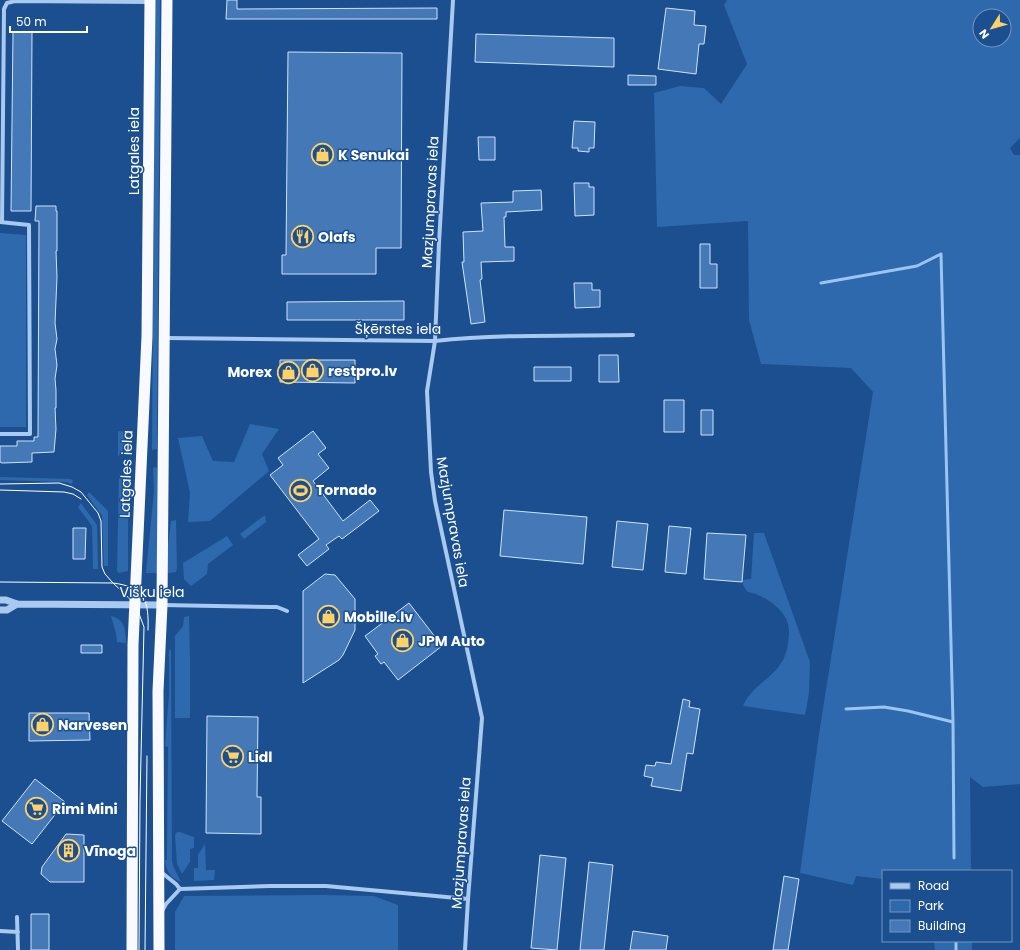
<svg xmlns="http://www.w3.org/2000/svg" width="1020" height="950" font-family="Poppins,sans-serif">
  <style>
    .green { fill: #2e69ad; fill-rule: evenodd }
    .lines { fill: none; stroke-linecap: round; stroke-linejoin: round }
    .stream { stroke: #9cc4f0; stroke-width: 3 }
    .building { fill: #4478b7; stroke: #cfe3fa }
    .minor { stroke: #a9c9ee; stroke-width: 4 }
    .tertiary { stroke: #a9c9ee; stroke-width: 7 }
    .trunk { stroke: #f8faff; stroke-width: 11 }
    .tram { stroke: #fff; stroke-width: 1 }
    .labels { text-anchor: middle; stroke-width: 3; stroke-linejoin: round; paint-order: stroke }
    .street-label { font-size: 14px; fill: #fff; stroke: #1b4f8f }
    .poi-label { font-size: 14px; font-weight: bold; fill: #fff; stroke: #1b4f8f; text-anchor: start }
  </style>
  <rect width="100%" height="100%" fill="#1b4f8f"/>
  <!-- green -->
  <path class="green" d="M155,0h5l-3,449 -5,1z
    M727,0h293v138l-10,10 4,7h6v629l-37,3 -13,-10 1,94h-88v8l-27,-3 -3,9 -53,-12 19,-139 54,-342 -22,-24 -90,-4 -12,-44 -1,-99 -91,6 -3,-134 26,-7 24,2 17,16 26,-40 -23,-59zM980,16h24v24h-24z
    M0,233l26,2v192h-26z
    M250,424l29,5 -17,25 7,17 -59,50 -22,1 2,-29 -12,-55 24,-2 11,25 21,1z
    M118,431l10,1 -1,11 -9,14z
    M155,467l2,1v105h-11l8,-82 -1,-23z
    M119,474l9,5v92l-9,2 -2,-2z
    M0,477l70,2 3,1 -1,4 -6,-2 -66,-2z
    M89,492l19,19v55h-4l-2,-50 -15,-21z
    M81,503l16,22 1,44h-5l-1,-43 -14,-19z
    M265,515l1,7 -22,17 -4,-5z
    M176,520l1,48 -1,4 -8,1 -1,-19 4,-33z
    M754,533h10l46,129 -1,31 -4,22 -62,-9c11,-26 41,-29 45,-63 1,-7 2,-15 -1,-22 -4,-11 -18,-22 -29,-26 -3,-2 -9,-2 -11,-4 -3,-3 -5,-8 -5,-11l9,-1z
    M227,536l6,9 -25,19 -1,10 -16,12 -7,-7 -1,-16z
    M111,616c15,4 14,13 15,27l-9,-1 -1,-8z
    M189,616l1,42v60h-15v-82l8,-10 1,-9z
    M169,649l2,2v8l1,201 1,6 8,16c-11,-4 -15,-11 -16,-22h2v-7l1,-106 -3,-1 4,-52z
    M177,832h3l14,5v11l-4,1v13l-8,12 -5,-10 -2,-29z
    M205,844l1,26h9l-1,10 -20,1v-13h4v-13z
    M322,895l52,1 24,9v45h-223v-38l9,-16z
    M934,941h38v9h-37z"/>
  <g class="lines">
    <!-- stream -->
    <path class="stream" d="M821,283l96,-17 24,-12 12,468 1,136
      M846,709l38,-2 24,4 45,11
      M956,941v9"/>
  </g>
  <!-- building -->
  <path class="building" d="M227,0h10v9l200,-1v11h-211z
    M666,8l29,3 -1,14 12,1 -2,18h-5l-3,30 -38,-5z
    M13,32h19l-1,179h-20z
    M476,34l138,4v29l-139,-5z
    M288,52l114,1 -1,195h-25v26h-94v-19h4z
    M628,75l28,1v9h-28z
    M574,121l21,1 -1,26h-5v4l-11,-1v-3h-6z
    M478,137h17v23h-16z
    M574,183h15v4h5v28l-19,1z
    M541,190l1,20 -36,2v5h-2l1,30h9v14l-33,1 1,17 -2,1 5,42 -14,2 -9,-62h2l-1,-30 20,-1 -2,-28 32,-1v-11z
    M36,206h20v5h1v40h-1l1,26 -2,46 2,16 -2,10 2,16 -2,14 1,11v18h-1l1,21 -2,23 -22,1v9l-30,1 -2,-1v-16h17v-5h17v-4h4l1,-216h-4z
    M700,244h10v20h7v24h-17z
    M574,283h18v7h8v17l-25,1z
    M404,301v19h-117v-18z
    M599,355h19l1,27h-20z
    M280,360h75v23l-75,-1z
    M534,367h37v14h-37z
    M664,400h20v32h-20z
    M701,410h12v25h-12z
    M313,431l13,17 -8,6 11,14 -16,13 30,40 27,-21 9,11 -37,28 -3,-3 -13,9 3,4 -22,17 -9,-11 21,-16 -49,-64 13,-10 -5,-7z
    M504,510l83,7 -4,47 -83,-8z
    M617,521l31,3 -5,46 -31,-3z
    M669,526l22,2 -5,46 -21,-2z
    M73,528h13l-1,31h-12z
    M707,533l39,2 -4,47 -38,-3z
    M325,574l10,1 20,24v31l-12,25 -4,5 -36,23v-92z
    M409,603l33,43 -44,34 -14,-18 -3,2 -6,-8 3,-2 -13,-18z
    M81,645h21v8h-21z
    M683,699l7,2 -1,6 11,2 -7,45 -6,-1 -6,38 -30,-5 2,-8 -9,-2 2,-11 9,1 1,-4 15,2z
    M29,713h60l1,27 -61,1z
    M207,716l51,1 -1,80h4v37l-55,-1z
    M35,779l30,23 -33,42 -30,-23z
    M66,834l18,1v47h-34l-9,-8 1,-7z
    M540,855l26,3 -9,92 -26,-2z
    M589,862l24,3 -9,85h-24z
    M784,876l15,3 -11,71h-15z
    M31,914h18v36h-18z
    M633,931l35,5 -2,14h-36z"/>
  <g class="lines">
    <!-- minor -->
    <path class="minor" d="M453,0l-14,243 -4,98 -8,50 4,81 4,29 47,217 -14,181 -3,51
      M2,222l2,-213 3,-6 8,-2 134,1
      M166,338l269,3c65,-7 132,-5 198,-6
      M0,434h30l-1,-209 -29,-3
      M162,605l109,2h6l10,4
      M161,872l15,12 4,5
      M180,889l90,-3h56l142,13
      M162,911l4,-7 14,-15
      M17,917l1,33
      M0,931l18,1"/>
    <!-- tertiary -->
    <path class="tertiary" d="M0,600h6l11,4 145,1
      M0,610h7l10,-6"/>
    <!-- trunk -->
    <path class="trunk" d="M132,950l1,-305 14,-309 3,-336
      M159,950l-1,-259 4,-86 5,-605"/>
    <!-- tram -->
    <path class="tram" d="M0,484l59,-1 13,4 9,5 17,21 3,8 1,46 3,7 8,9 20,19 5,9 6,16 -4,173 -1,150
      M0,490l64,2 9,2 8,5
      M0,582l113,1c32,4 36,18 35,47
      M145,950l2,-194"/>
  </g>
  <!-- icons -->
  <defs>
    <symbol id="shop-ring" viewBox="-11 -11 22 22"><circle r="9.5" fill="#1b4f8f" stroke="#ffd166" stroke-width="1.5"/><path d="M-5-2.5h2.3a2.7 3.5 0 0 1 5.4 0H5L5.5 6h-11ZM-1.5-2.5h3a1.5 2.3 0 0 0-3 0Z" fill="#ffd166"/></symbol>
    <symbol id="restaurant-ring" viewBox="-11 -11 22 22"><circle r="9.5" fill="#1b4f8f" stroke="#ffd166" stroke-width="1.5"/><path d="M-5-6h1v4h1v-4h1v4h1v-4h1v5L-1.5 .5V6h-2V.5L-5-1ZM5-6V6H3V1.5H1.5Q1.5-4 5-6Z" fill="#ffd166"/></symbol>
    <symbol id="stadium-ring" viewBox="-11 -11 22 22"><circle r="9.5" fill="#1b4f8f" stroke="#ffd166" stroke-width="1.5"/><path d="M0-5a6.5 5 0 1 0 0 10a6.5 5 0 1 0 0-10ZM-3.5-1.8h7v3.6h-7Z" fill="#ffd166"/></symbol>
    <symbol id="supermarket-ring" viewBox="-11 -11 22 22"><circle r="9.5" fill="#1b4f8f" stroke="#ffd166" stroke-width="1.5"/><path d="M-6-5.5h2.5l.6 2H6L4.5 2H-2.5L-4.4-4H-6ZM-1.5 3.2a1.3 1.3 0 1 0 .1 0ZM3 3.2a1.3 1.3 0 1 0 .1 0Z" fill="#ffd166"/></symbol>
    <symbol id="building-ring" viewBox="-11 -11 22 22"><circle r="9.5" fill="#1b4f8f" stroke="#ffd166" stroke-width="1.5"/><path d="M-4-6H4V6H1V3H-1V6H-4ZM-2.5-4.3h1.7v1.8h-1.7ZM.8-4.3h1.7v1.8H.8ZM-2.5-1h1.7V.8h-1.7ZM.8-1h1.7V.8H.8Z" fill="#ffd166"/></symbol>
  </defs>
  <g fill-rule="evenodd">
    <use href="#shop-ring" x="310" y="142" width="25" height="25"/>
    <use href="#restaurant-ring" x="290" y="224" width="25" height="25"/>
    <use href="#shop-ring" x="300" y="358" width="25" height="25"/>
    <use href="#shop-ring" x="276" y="360" width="25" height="25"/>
    <use href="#stadium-ring" x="288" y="478" width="25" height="25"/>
    <use href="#shop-ring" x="316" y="604" width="25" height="25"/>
    <use href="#shop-ring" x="390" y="628" width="25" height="25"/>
    <use href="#shop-ring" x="30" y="712" width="25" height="25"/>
    <use href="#supermarket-ring" x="220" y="744" width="25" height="25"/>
    <use href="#supermarket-ring" x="24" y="796" width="25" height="25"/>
    <use href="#building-ring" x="56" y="838" width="25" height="25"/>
  </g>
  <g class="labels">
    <!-- street labels -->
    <g class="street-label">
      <text transform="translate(134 151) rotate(-90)" y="5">Latgales iela</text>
      <text transform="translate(430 202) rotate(-87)" y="5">Mazjumpravas iela</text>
      <text x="398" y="334">Šķērstes iela</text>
      <text transform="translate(126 474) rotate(-88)" y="5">Latgales iela</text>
      <text transform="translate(453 522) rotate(80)" y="5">Mazjumpravas iela</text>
      <text x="152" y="597">Višķu iela</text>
      <text transform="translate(461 843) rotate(-86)" y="5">Mazjumpravas iela</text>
    </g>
    <!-- poi labels -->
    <g class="poi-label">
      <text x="338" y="160">K Senukai</text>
      <text x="318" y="242">Olafs</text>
      <text x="328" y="376">restpro.lv</text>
      <text x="272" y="377" text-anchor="end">Morex</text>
      <text x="316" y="495">Tornado</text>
      <text x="344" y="622">Mobille.lv</text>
      <text x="418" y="646">JPM Auto</text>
      <text x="58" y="730">Narvesen</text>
      <text x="248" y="762">Lidl</text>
      <text x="52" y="814">Rimi Mini</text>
      <text x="84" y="856">Vīnoga</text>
    </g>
  </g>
  <!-- legend -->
  <rect x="882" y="870" width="130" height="72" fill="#1b4f8f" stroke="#7695bc"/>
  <rect x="890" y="883" width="20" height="6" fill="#a9c9ee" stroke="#7695bc"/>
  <text x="918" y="890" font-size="12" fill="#ffffff">Road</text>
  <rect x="890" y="900" width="20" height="12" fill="#2e69ad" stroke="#7695bc"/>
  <text x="918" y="910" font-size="12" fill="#ffffff">Park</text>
  <rect x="890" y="920" width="20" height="12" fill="#4478b7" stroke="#7695bc"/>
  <text x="918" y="930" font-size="12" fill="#ffffff">Building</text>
  <!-- north arrow -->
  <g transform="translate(992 28) rotate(233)"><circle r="19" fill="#1b4f8f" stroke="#7695bc"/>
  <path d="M0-3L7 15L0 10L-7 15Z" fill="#ffd166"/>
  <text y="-6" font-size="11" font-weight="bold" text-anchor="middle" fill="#ffffff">N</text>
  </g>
  <!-- scale -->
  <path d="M10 26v6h77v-6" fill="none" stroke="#ffffff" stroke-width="2"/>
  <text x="16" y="26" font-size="12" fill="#ffffff" stroke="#1b4f8f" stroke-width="3" paint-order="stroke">50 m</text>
</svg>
